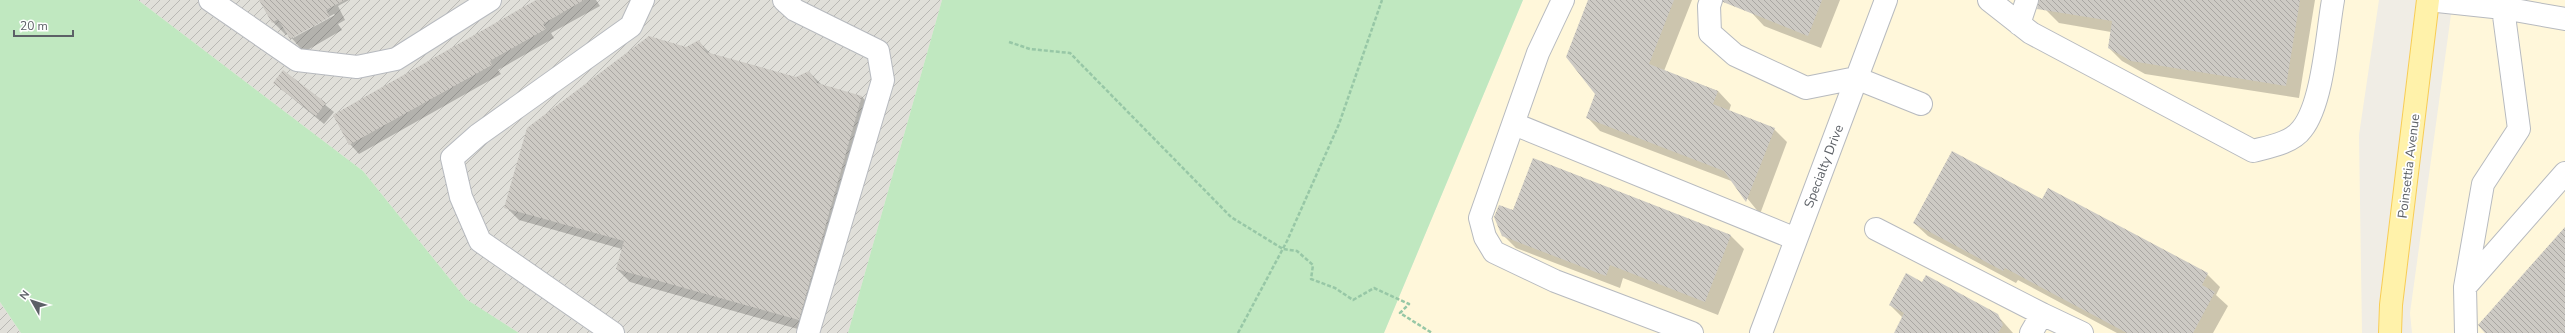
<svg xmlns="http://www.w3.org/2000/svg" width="2565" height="333" font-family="'Nunito Sans',sans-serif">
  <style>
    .commercial { fill: #fff7da }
    .industrial { fill: url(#industrial-furrows) }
    .grass { fill: #c0e8c0 }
    .shadow { fill: #0003; fill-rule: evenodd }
    .building { fill: url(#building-back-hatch) }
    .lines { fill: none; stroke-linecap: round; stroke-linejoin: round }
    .minor-casing { stroke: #b7babf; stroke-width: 24 }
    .major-casing { stroke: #f8cd55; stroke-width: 24 }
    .path { stroke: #97c7a6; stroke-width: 2.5; stroke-dasharray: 4 2; stroke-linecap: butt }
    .minor { stroke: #fff; stroke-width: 22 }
    .major { stroke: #fff2aa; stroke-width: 22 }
    .labels { text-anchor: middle; stroke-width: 3.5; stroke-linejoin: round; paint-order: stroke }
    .street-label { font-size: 13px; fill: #5c6066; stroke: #fff }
  </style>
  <defs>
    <pattern id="industrial-furrows" width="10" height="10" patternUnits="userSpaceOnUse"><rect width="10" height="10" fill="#e0dfd9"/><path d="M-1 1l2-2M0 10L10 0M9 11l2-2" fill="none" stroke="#b9b8b4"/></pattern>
    <pattern id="building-back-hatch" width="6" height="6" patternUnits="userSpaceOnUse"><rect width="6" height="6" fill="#cdcac4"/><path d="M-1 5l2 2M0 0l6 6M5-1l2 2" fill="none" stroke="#aaa7a3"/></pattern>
  </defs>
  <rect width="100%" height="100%" fill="#f0ede5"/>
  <!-- commercial -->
  <path class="commercial" d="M1523,0h856l-20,135 3,198h-978z
    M2453,0h112v333h-153l-2,-20z"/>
  <!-- industrial -->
  <path class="industrial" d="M138,0h804l-94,333h-329l-53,-34 -103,-128z
    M0,302l21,31h-21z"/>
  <!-- grass -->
  <path class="grass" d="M0,0h138l225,171 103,128 53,34h-498l-21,-31z
    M942,0h581l-139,333h-536z"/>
  <!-- shadow -->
  <path class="shadow" d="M261,0h88l-11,6 7,14 -7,4 4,6 -38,22 -16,-18 -2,1 -13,-13zM334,14l1,1 -42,23v-2z
    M539,0h57l4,6 -49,27 3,5 -56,32 3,4 -142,80 -9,-10 -16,-28z
    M1589,0h103l-28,71 54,20 13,14 -2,6 45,18 13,13 -27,72 -26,-32 -134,-51 -13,-14 9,-23z
    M1745,0h95l-19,48 -57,-22 -13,-14z
    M2047,0h268l-16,98 -154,-24 -23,-13 -13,-13 2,-16 -52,-9 -13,-13z
    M699,42l13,13 84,23 13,-6 14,14 39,11 13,13 -63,223 -182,-51 -13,-13 5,-20 -103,-29 -13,-13 180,-159z
    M283,71l51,41 -10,12 -50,-41z
    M1534,159l197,77 13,13 -26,66 -95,-37 -3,10 -104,-40 -13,-13z
    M2042,200l165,74 13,13 -4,8 12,11 -15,27h-96l-99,-53 -2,3 -88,-47 -14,-13z
    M1922,283l75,32 16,18h-118l8,-15 -13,-13z"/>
  <!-- building -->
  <path class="building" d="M259,0h86l-19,10 4,7 -40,22 -12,-20 -6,4z
    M536,0h48l-41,24 3,5 -56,32 2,4 -143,80 -16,-30z
    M1588,0h86l-25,64 69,27 -5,13 62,24 -29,74 -22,-31 -138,-53 9,-24 -29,-37z
    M1723,0h99l-14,36 -85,-34z
    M2039,0h261l-14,86 -155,-25 -23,-13 4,-27 -75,-12z
    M649,36l37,11 13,-7 7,12 90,25 13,-6 8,12 45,13 -63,224 -183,-51 8,-28 -120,-33 23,-80z
    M283,70l43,33 -10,13 -43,-33z
    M1952,151l90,48 6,-11 160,85 -6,12 13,7 -22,41h-66l-122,-65 -2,3 -90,-48z
    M1533,158l198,77 -26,67 -95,-37 -4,11 -104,-40 -8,-19 5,-12 14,5z
    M2565,227v106h-80l-7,-8z
    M1906,273l16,9 4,-7 72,39 5,11 -5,8h-104l10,-20 -15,-8z"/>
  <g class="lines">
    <defs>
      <path id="minor" d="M210,0l87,60 60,7 39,-8 94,-59
        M784,0l11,10 83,41 5,29 -75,253
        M1563,0l-25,53 -58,165 5,19 9,15 61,29 137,52
        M1711,0l-2,6 1,27 25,22 71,33 50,-10 65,26
        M1989,0l42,33 222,118c15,-4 39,-8 49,-22 21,-26 25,-95 31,-129
        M2428,0l75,8 16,121 -36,55 -18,103
        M2504,0l-1,8 62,11
        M2019,24l8,-24
        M1514,124l282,115
        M1876,229l166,85
        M613,333l-133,-92 -19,-44 -9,-39 26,-23 153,-109 12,-26
        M1761,333l125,-333
        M2031,333l11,-19 40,19
        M2466,333l-1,-46 100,-114"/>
      <path id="major" d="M2390,333l1,-28 37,-305"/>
    </defs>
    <!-- minor casing -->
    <use href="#minor" class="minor-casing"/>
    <!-- major casing -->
    <use href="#major" class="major-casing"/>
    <!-- path -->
    <path class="path" d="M1009,42l21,7 40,4 161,164 52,32 14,2 16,14 -2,14 24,9 18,12 21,-12 35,16 -9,9 32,20
      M1238,333l49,-92 52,-117 43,-124"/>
    <!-- minor -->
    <use href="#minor" class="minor"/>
    <!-- major -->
    <use href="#major" class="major"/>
  </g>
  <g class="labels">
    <!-- street labels -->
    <g class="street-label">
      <text transform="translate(1823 166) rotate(-69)" y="5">Specialty Drive</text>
      <text transform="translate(2408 166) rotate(-83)" y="5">Poinsettia Avenue</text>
    </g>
  </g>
  <!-- north arrow -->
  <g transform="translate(32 301) rotate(309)" stroke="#ffffff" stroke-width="3" paint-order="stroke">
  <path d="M0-3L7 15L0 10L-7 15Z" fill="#5c6066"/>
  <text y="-6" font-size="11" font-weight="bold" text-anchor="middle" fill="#5c6066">N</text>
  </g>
  <!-- scale -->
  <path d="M14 30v6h59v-6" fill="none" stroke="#5c6066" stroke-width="2"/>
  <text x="20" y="30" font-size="12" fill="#5c6066" stroke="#ffffff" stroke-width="3" paint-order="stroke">20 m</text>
</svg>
